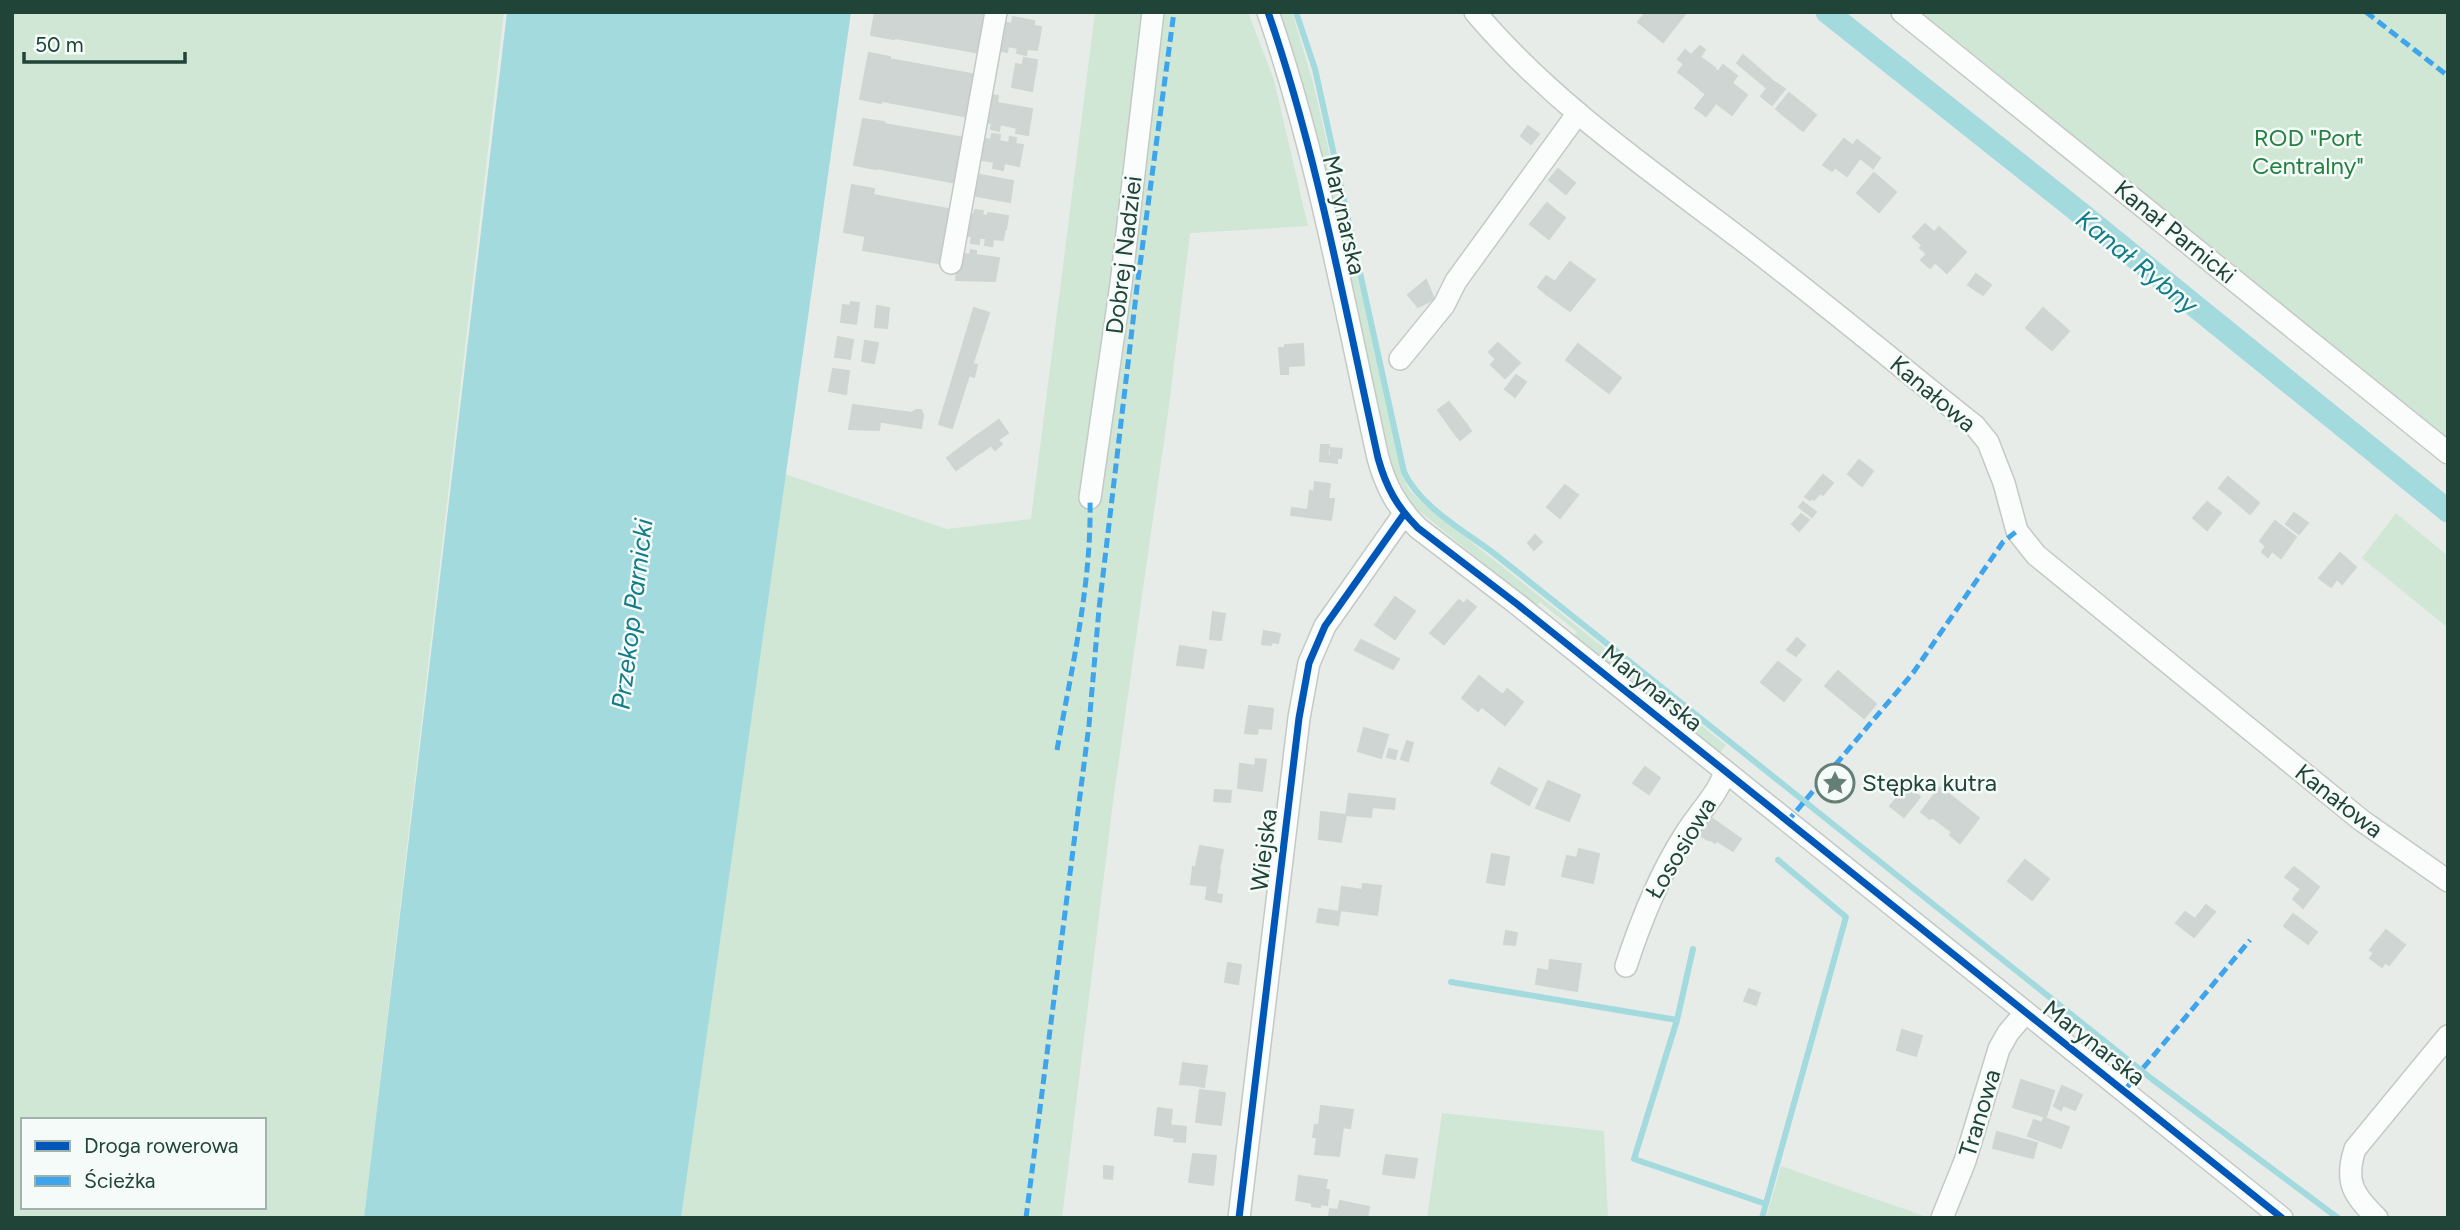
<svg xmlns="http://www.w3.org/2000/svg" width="2460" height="1230" font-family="Figtree,sans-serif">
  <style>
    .green { fill: #cfe7d4; fill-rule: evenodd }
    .water { fill: #a3dade }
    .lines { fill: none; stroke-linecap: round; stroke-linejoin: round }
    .stream { stroke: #a3dade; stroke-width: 6 }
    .canal { stroke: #a3dade; stroke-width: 23 }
    .building { fill: #cfd5d2; stroke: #cfd5d2; stroke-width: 2 }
    .minor-casing { stroke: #c4c9c6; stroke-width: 24 }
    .minor { stroke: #fbfcfc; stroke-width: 21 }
    .quiet { stroke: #3ea4ec; stroke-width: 5; stroke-dasharray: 10 5; stroke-linecap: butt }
    .cycleway-casing { stroke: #f5fbf8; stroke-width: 11 }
    .cycleway { stroke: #0057b8; stroke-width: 7 }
    .labels { text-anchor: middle; stroke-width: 5; stroke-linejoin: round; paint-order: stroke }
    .park-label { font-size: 24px; fill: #258042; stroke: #f5fbf8 }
    .street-label { font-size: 24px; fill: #214438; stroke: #f5fbf8 }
    .poi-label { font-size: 24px; fill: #214438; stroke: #f5fbf8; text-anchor: start }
    .water-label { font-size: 26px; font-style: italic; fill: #127c88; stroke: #f5fbf8 }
  </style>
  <rect width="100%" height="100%" fill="#e7ece9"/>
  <!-- green -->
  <path class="green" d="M12,12h492l-140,1206h-352zM23,1120h241v87h-241z
    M1095,12h153l26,68 34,146 -118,7 -21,173 -55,388 -52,424h-381l104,-744 162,55 84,-10z
    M1278,12h14l22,74 89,390 5,12 12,13 306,244 -7,9 -145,-118 3,-4 -37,-30 -4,4 -123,-100 -20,-36 -74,-324z
    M1919,12h529v430l-180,-143z
    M2396,513l52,43v72l-86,-70z
    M1442,1113l162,18 4,87h-181z
    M1781,1166l149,52h-164z"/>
  <!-- water -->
  <path class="water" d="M507,12h344l-170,1206h-317z"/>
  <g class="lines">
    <!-- stream -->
    <path class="stream" d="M1296,12l19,57 89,403c16,35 62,60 92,83l656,524 186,139
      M1451,982l226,38 -43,139 132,45
      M1677,1020l16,-71
      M1762,1218l84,-301 -68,-57"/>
    <!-- canal -->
    <path class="canal" d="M1827,12l247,196 374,303"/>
  </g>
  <!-- building -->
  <path class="building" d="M875,12h24l-5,27 -23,-4z
    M899,12l89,1 -7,40 -86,-15z
    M1646,12h37l2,2 -22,28 -25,-20z
    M1013,17l21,4v5l7,1 -2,13 -38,-7 2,-11 9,2z
    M1001,33l38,7 -2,10 -10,-1 -1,6 -9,-2 1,-5 -10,-2 -1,6 -9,-2z
    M1700,46l5,4 -5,7 15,11 -16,20 -21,-16 6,-8 -6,-5 7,-9 6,5z
    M869,53l21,4 -9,46 -21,-4z
    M1743,55l30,26 -6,7 -30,-25z
    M1024,58l13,2 -1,8 -14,-2z
    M889,59l88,16 -8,42 -87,-16z
    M1016,64l20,4 -4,23 -20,-4z
    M1723,65l14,11 -5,7 15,12 -15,20 -16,-12 -10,13 -11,-8 11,-14 -6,-4 16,-20 2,2z
    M1773,81l12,8 -13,16 -11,-9z
    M1789,93l27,22 -13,16 -27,-22z
    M989,95l9,1 -1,7 35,6 -4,26 -12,-2 1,-5 -17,-4 -1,7 -8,-2 1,-6 -8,-1z
    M863,119l21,3 -8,47 -22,-4z
    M884,124l81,14 -8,45 -81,-15z
    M1528,126l11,8 -8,10 -10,-8z
    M992,134l8,1 -1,6 10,2 1,-6 6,1 -1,6 8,1 -4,21 -15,-3 -1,7 -10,-2 1,-6 -17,-3 4,-21 10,2z
    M1844,139l8,6 -20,26 -9,-6z
    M1857,140l23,18 -7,10 -13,-10 -13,18 -11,-8z
    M1558,169l17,14 -9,11 -17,-14z
    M1874,173l22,19 -17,20 -22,-19z
    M975,174l38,7 -3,21 -39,-7z
    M852,185l22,4 -9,47 -21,-4z
    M873,195l80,15 -10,54 -80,-14z
    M1547,203l18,15 -16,21 -19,-15z
    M975,210l8,1 -1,4 5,1 -1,11 19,2 -2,11 -10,-1 -1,7 -7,-1 1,-7h-7v6l-8,-1 1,-7h-8l3,-23 7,2z
    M988,213l20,3 -2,13 -20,-2z
    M1925,224l9,8 -12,13 -9,-8z
    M1939,227l27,25 -19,21 -12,-11 -5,6 -9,-8 6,-6 -7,-6z
    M971,250l5,1v4l23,3 -2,12 -39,-6 2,-11 10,2z
    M1570,262l25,18 -25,31 -24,-17z
    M958,264l39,6 -2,11 -39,-1z
    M1976,274l15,11 -8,10 -15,-10z
    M1546,276l9,6 -9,12 -8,-7z
    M1426,280l8,19 -16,8 -10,-12z
    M851,302l8,1 -3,21 -15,-2 2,-17 7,1z
    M877,306l12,2 -2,20 -12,-1z
    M974,308l15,5 -37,115 -13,-4z
    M2043,308l26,23 -17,19 -26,-22z
    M838,337l15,3 -3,19 -15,-2z
    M865,341l13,2 -4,20 -12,-2z
    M1498,343l22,20 -15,15 -14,-13 5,-6 -7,-7z
    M1303,344l1,21 -16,1v8h-7l-2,-26h6v-3z
    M1578,344l43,34 -12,15 -43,-33z
    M972,364l5,1 -3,12 -5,-2z
    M833,369l16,2 -3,23 -17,-3z
    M1516,375l10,7 -11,15 -10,-8z
    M1449,402l18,23 -12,9 -17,-24z
    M853,405l59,8 4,-3h5l2,5 -2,13 -70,-11z
    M851,417l29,5 -1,8 -30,-1z
    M999,420l9,13 -10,7 4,4 -7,6 -4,-5 -9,7 -10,-13z
    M1467,425l4,6 -11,9 -5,-6z
    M972,439l9,13 -25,18 -9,-12z
    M1321,445h8l-1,11h3v-8l11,1 -1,9h-4v5l-17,-2z
    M1859,460l14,11 -11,15 -14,-12z
    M1823,475l10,8 -10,12 -3,-2 -6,7 -3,-2 -1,2 -5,-3z
    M2228,477l31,26 -9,11 -31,-26z
    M1315,482l15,2 -2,15h6l-3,21 -24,-3 3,-26 4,1z
    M1565,485l13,10 -18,23 -13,-11z
    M1803,502l13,10 -4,5 -13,-10z
    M2207,502l14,11 -14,17 -14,-12z
    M1292,508l16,2 -1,7 -16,-2z
    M2294,513l14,10 -9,11 -13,-10z
    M1801,514l8,6 -10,11 -7,-7z
    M2275,521l21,16 -15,21 -9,-7 -4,6 -6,-5 4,-6 -6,-5z
    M1535,535l7,7 -8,8 -6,-7z
    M2340,553l16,14 -14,17 -5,-5 -6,8 -12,-9z
    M1395,597l20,14 -20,28 -20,-14z
    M1459,600l5,4 3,-4 9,7 -32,37 -14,-11z
    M1213,612l12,2 -4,26 -11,-1z
    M1264,631l16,3 -2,9 -6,-1 -1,3 -9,-1z
    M1797,638l8,7 -9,11 -9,-6z
    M1361,640l38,19 -6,10 -38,-19z
    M1180,646l26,4 -3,18 -26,-3z
    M1778,662l23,18 -17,21 -23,-19z
    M1838,671l38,33 -12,14 -39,-32z
    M1479,676l16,13 -17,22 -16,-13z
    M1495,689l8,6 4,-6 16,13 -18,23 -24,-19z
    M1249,706l24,3 -2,20 -13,-1 -1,6 -12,-1z
    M1364,728l24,7 -7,23 -23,-7z
    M1407,741l6,2 -5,18 -7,-2z
    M1389,749l8,2 -2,8 -8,-2z
    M1256,759l10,1 -4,31 -24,-3 2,-24 15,2z
    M1645,767l15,11 -11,16 -16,-11z
    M1499,768l38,21 -8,16 -38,-22z
    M1548,781l32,14 -11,26 -33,-13z
    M1907,786l13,11 -16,20 -14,-11z
    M1940,787l39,31 -19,25 -10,-8 2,-3 -20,-15 -2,2 -9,-7z
    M1215,790l16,1 -1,11 -16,-1z
    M1349,794l46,5 -1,10 -22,-2 -1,10 -25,-2z
    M1321,812l25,3 -5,27 -22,-3z
    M1710,817l31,22 -8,12 -16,-10 -2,2 -6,-4 -1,1 -10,-6z
    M1200,846l23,4 -4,20 -23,-4z
    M1579,849l20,5 -6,29 -31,-7 5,-20 10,2z
    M1492,854l17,3 -5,28 -17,-3z
    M2025,860l24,19 -17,21 -24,-19z
    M1193,867l17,3 -2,16 -17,-2z
    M2294,867l25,20 -16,21 -10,-9 8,-10 -16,-12z
    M1210,870l10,1 -4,23 6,1 -1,7 -15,-3z
    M1363,884l18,2 -4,29 -38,-5 3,-23 20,3z
    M2206,905l9,7 -21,25 -18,-14 9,-11 10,7z
    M1319,909l21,3 -2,13 -21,-3z
    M2293,914l24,18 -9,12 -24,-18z
    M2386,930l19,15 -16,20 -4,-3 -3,5 -12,-9 4,-5 -4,-3z
    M1506,931l11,2 -2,12 -11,-1z
    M1550,960l31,4 -4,27 -41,-7 2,-15 11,2z
    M1228,963l13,2 -3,19 -13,-2z
    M1749,989l11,4 -4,12 -12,-4z
    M1902,1030l20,6 -6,20 -19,-6z
    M1183,1063l13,2 -3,20 -13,-1z
    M1196,1065l11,1 -3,21 -11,-2z
    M2021,1080l33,11 -8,26 -33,-10z
    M2062,1086l20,9 -7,15 -12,-5 -2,5 -7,-4z
    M1200,1090l25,3 -4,32 -25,-3z
    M1321,1106l32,4 -3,18 -7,-1 -4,29 -24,-2 2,-17h-4l2,-12h4z
    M1158,1108l14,2 -2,16 -14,-2z
    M2044,1118l25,9 -8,21 -33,-12 6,-16 8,3z
    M1156,1124l30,3 -1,15 -11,-1 1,-3 -20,-3z
    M1997,1132l40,11 -4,15 -40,-10z
    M1193,1154l23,2 -3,29 -24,-3z
    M1386,1155l31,4 -3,19 -31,-4z
    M1104,1166l9,1 -1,12 -8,-1z
    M1299,1176l28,4 -2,9 -27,-4z
    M1298,1185l31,5 -2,15 -7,-1v3l-8,-1v-3l-16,-3z
    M1340,1201l29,6 -2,11 -38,-2 1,-7 8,1z"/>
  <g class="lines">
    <defs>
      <path id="minor" d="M1268,12c50,145 77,297 110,446 8,29 19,49 40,70l99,76 765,614
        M1475,12c75,89 171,155 263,225 80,61 158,126 237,189l13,16 7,18 9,23 13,48 19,24 325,265 87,61
        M1902,12l546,441
        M951,263l45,-251
        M1400,359l44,-54 12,-24 122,-168
        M1090,498l31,-214 32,-272
        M1626,966c15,-46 32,-89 58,-130 13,-22 33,-40 41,-64
        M1239,1218l60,-500 10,-55 16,-37 79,-112
        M1942,1218l23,-57 34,-112 9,-16 17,-20
        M2377,1218c-23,-22 -33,-36 -22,-69l93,-113"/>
    </defs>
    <!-- minor casing -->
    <use href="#minor" class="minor-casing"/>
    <!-- minor -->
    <use href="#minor" class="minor"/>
    <!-- quiet -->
    <path class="quiet" d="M2366,12l82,64
      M1057,750c15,-83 35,-168 33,-252
      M1787,822l126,-149 90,-131 14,-11
      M2124,1091l126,-151
      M1026,1218l63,-493 10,-116 38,-322 37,-275"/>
    <defs>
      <path id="cycleway" d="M1268,12c50,145 77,297 110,446 8,29 19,49 40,70l99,76 765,614
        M1239,1218l60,-500 10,-55 16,-37 79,-112"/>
    </defs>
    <!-- cycleway casing -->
    <use href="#cycleway" class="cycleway-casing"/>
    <!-- cycleway -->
    <use href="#cycleway" class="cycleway"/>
  </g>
  <!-- icons -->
  <defs>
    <symbol id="sight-ring" viewBox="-11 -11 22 22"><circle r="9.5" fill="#f5fbf8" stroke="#667f76" stroke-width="1.5"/><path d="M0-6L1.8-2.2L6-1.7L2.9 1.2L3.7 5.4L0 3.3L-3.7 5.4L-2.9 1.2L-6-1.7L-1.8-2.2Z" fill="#667f76"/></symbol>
  </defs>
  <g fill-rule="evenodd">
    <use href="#sight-ring" x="1813" y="761" width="44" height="44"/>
  </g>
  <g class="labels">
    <!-- park labels -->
    <g class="park-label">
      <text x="2308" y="146">ROD "Port<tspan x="2308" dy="28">Centralny"</tspan></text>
    </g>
    <!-- street labels -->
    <g class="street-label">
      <text transform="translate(1344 215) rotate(77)" y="8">Marynarska</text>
      <text transform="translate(2175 232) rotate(39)" y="8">Kanał Parnicki</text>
      <text transform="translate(1124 255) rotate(-83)" y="8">Dobrej Nadziei</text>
      <text transform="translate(1933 394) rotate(40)" y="8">Kanałowa</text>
      <text transform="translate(1652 688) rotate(39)" y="8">Marynarska</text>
      <text transform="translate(2339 801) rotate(38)" y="8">Kanałowa</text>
      <text transform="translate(1681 848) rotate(-59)" y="8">Łososiowa</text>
      <text transform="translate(1264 850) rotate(-83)" y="8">Wiejska</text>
      <text transform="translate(2094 1043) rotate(38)" y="8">Marynarska</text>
      <text transform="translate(1980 1113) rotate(-73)" y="8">Tranowa</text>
    </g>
    <!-- poi labels -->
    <g class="poi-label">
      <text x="1862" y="791">Stępka kutra</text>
    </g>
    <!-- water labels -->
    <g class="water-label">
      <text transform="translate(2137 262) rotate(39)" y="9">Kanał Rybny</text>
      <text transform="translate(632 614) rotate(-83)" y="9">Przekop Parnicki</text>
    </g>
  </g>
  <!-- border -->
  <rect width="2460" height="1230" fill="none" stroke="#214438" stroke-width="28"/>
  <!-- legend -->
  <rect x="21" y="1118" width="245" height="91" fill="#f5fbf8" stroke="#a0b2ab" stroke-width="2"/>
  <rect x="35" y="1141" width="35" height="10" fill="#0057b8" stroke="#a0b2ab" stroke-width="2"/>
  <text x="84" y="1153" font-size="21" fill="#214438">Droga rowerowa</text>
  <rect x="35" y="1176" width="35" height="10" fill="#3ea4ec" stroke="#a0b2ab" stroke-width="2"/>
  <text x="84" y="1188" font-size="21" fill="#214438">Ścieżka</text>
  <!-- scale -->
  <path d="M24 52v10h161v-10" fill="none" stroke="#214438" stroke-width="3.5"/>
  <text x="35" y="52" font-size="21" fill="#214438" stroke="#f5fbf8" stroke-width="5" paint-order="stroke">50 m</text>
</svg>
